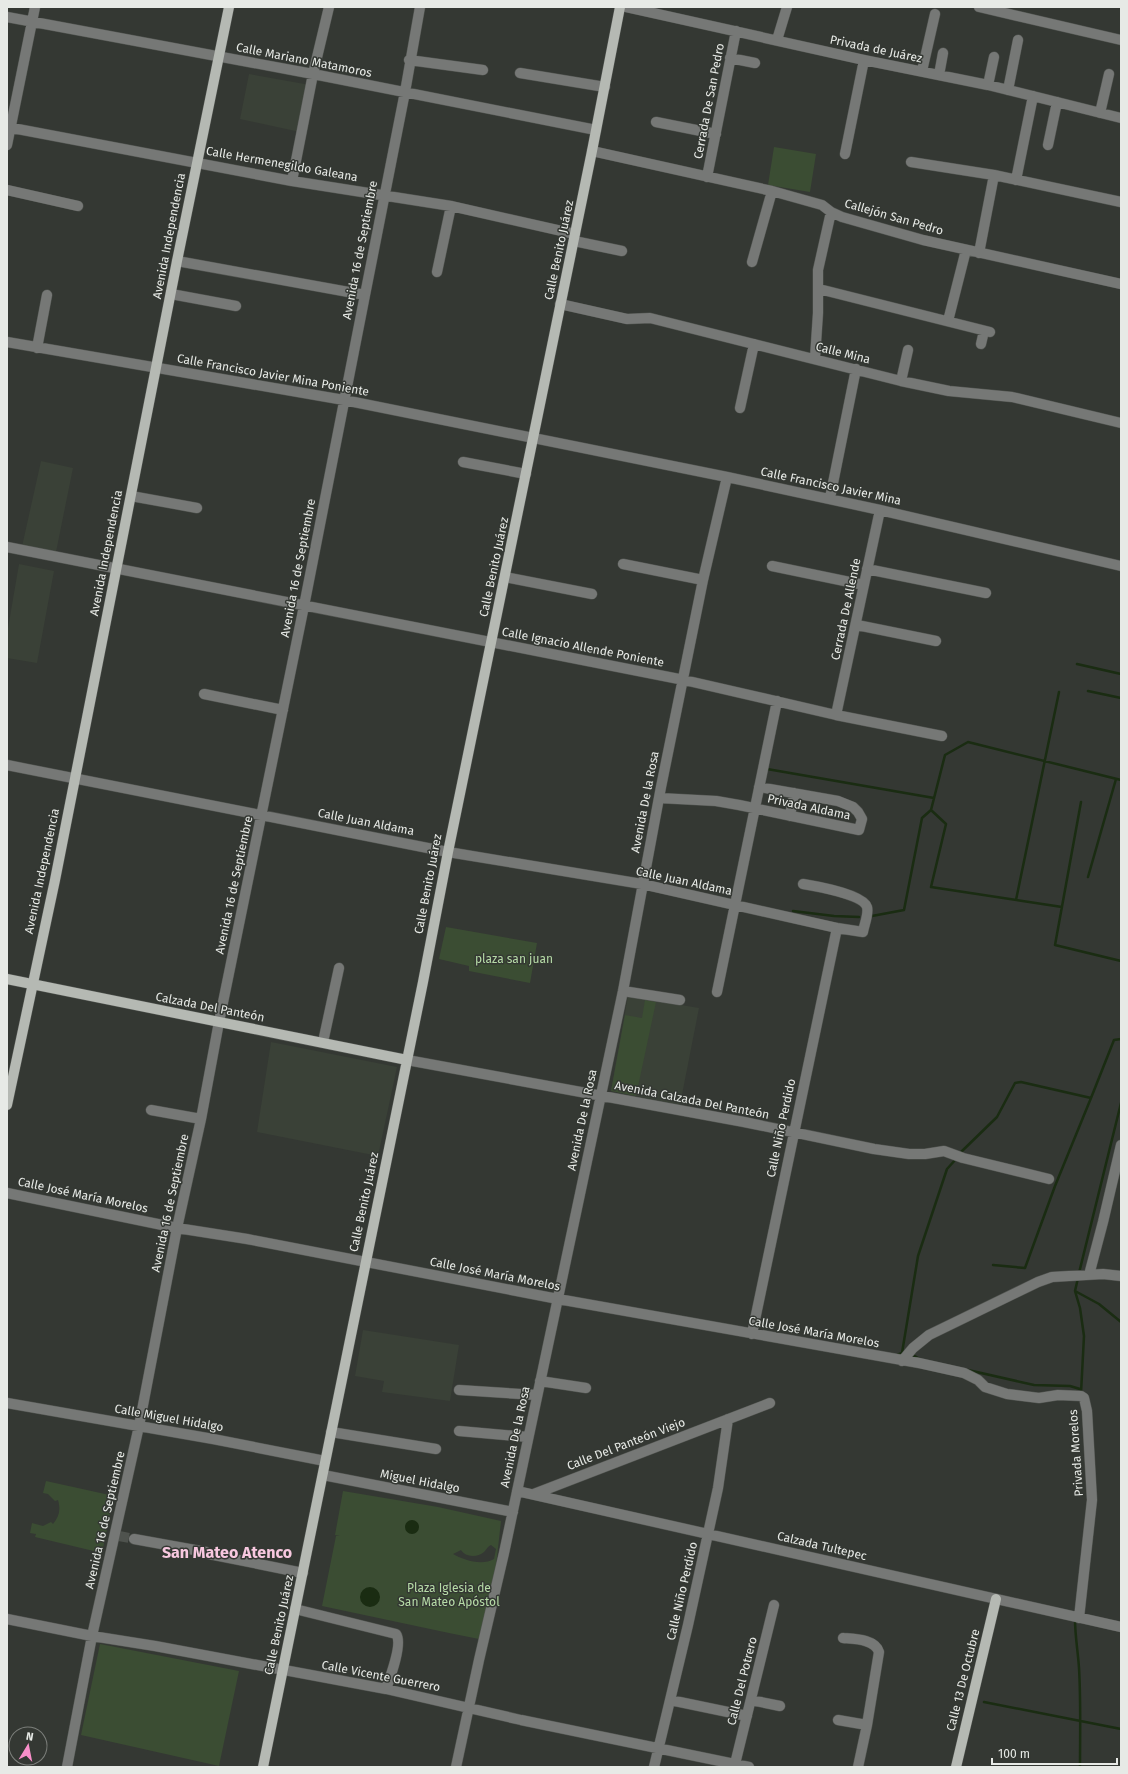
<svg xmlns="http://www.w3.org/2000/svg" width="1128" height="1774" font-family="'Fira Sans',sans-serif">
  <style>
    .built { fill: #3a4137 }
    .green { fill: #3b4d33; fill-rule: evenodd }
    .water { fill: #1a2c12 }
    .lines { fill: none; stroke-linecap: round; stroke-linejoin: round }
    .stream { stroke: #1a2c12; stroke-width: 2.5 }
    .minor-tunnel { stroke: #4f534e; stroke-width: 10; stroke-dasharray: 10 5; stroke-linecap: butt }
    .minor-casing { stroke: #515450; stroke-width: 11 }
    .major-casing { stroke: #515450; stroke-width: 11 }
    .minor { stroke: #767876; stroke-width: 10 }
    .major { stroke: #b5b9b3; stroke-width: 10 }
    .labels { text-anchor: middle; stroke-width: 3; stroke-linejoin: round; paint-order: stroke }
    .street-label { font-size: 12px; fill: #e7eae6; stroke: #343833 }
    .park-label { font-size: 12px; fill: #b6dba7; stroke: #343833 }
    .district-label { font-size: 16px; font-weight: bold; fill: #f7c8df; stroke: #343833 }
  </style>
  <rect width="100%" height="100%" fill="#343833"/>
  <!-- built -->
  <path class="built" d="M249,74l61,11 -10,47 -60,-13z
    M41,461l32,7 -18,89 -34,-6z
    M19,564l35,7 -17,92 -30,-5v-24z
    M628,996l71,12 -19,97 -69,-14z
    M271,1042l126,25 -19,89 -121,-24z
    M363,1330l96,15 -9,56 -68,-9 2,-11 -29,-5z"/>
  <!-- green -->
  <path class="green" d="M774,147l42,7 -6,38 -42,-7z
    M446,927l91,16 -7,40 -61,-12v-5l-30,-7z
    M645,1000l11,2 -20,94 -25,-5 14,-76 17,3z
    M46,1481l68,15 -12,57 -67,-16 1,-3 -6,-1 2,-10 11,3 8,-4 2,2c6,-7 8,-14 5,-24l-3,1 -7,-7 -5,-1z
    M343,1491l95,16 63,14 -5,45 -17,73 -30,-6 -127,-27 14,-70h4l-5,-1zM491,1545l5,4 -2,10c-12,7 -31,1 -41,-5l8,-4c4,7 16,8 23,2 3,-3 3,-5 7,-7z
    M100,1644l139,27 -20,95 -138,-31z"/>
  <!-- water -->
  <path class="water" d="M405 1527a7 7 0 1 1 14 0a7 7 0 1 1-14 0Z
    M360 1597a10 10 0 1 1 20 0a10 10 0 1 1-20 0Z"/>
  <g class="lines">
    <!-- stream -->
    <path class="stream" d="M1077,664l44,10
      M1088,691l33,7
      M767,769l167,29
      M1081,802l-26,143 66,16
      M931,810l15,14 -15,63 131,20
      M1088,877l28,-98
      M1016,900l43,-208
      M793,911l41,5 25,1
      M872,916l32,-6 18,-92 9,-8 14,-55 23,-13 153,38
      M960,1153l37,-36 18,-34 6,-1 70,16 23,-58 7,-1
      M993,1265l32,3 30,-82 36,-88
      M1079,1273l42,-170
      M1078,1278l-3,13 5,17 4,28 -3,57
      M1075,1291l24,13 22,18
      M911,1354l9,5
      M897,1355l5,-2 16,-97 29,-87 9,-10
      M968,1370l66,15 36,1 10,3
      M1075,1619c0,17 3,33 4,49 2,33 1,66 1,99
      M984,1702l137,27"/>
    <!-- minor-tunnel -->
    <path class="minor-tunnel" d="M119,1536l15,3"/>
    <defs>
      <path id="minor" d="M626,7l238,53 124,25 133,33
        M979,7l142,33
        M7,17l306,57 283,56
        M777,40l10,-33
        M730,58l25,5
        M409,60l74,10
        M922,71l13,-57
        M520,73l85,14
        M939,75l4,-22
        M988,85l6,-28
        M1008,90l10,-50
        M1100,113l9,-39
        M656,122l60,12
        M7,127l285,54 159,25 124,28
        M7,145l28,-138
        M1048,145l9,-43
        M592,151l180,40 50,14 9,7 11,5 81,23 198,44
        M845,154l19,-94
        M911,162l83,13 127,27
        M707,177l29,-146
        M1016,180l17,-84
        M292,181l21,-107 16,-67
        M7,190l71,16
        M574,241l48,10
        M979,253l15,-78
        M177,261l188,34
        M752,262l20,-71
        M437,272l14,-66
        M819,289l171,43
        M171,294l65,12
        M560,304l67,15 23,-1 251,63 48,10 63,6 109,26
        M948,321l18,-71
        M7,342l337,58 383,77 153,33 241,56
        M981,344l3,-13
        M37,348l10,-53
        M815,358l3,-45v-43l13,-58
        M901,381l7,-31
        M740,408l14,-64
        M463,462l63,12
        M131,496l66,12
        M830,498l26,-129
        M7,547l677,133 152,35 106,21
        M623,564l80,16
        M772,566l92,19
        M867,569l119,24
        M505,577l87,17
        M857,625l79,16
        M204,694l79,16
        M836,715l44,-205
        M7,765l441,87 194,32 195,44 26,4c1,-7 6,-18 4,-25 -4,-13 -52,-21 -64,-23
        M659,798l57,3 23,4 120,25 3,-11 -4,-7 -5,-5 -15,-6 -79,-14
        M790,816l4,-23
        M623,991l57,9
        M717,992l60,-291
        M323,1042l16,-74
        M407,1060l337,62 130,27 35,5h16l19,-3 19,7 86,21
        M151,1110l50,9
        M7,1193l170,35 70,11 311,60 361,64 45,10 14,7 7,7 22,7 32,4 19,-3 23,1 3,2 3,13 5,89 -13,118
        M1089,1275l14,-53 18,-77
        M752,1334l85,-406
        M902,1361l11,-13 16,-13 109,-53 14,-5 51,-3 18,2
        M540,1381l46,7
        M459,1390l78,5
        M7,1403l206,36 112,22
        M459,1431l69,6
        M331,1432l105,17
        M323,1475l190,37
        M517,1491l604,136
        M534,1494l236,-91
        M134,1539l72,13 3,2 94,19
        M295,1609l101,25c7,9 -6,44 -10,55
        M7,1619l85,17 63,10 231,43 135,31 228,47
        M843,1638c11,1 32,1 36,14l-12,73 -9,42
        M670,1700l77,16
        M751,1700l29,6
        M838,1720l29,5
        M735,1764l39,-159
        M67,1767l25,-131 47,-210 38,-198 24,-109 18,-97 85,-416 61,-311 40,-203 15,-85
        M456,1767l23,-107 25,-107 119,-562 38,-204 42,-207 24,-103
        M654,1767l34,-142 30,-137 10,-69"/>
      <path id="major" d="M7,979l400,81
        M7,1105l48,-225 122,-619 52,-254
        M263,1767l160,-785 25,-130 144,-701 28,-144
        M956,1767l40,-168"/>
    </defs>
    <!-- minor casing -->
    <use href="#minor" class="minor-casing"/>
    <!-- major casing -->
    <use href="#major" class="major-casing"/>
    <!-- minor -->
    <use href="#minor" class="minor"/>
    <!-- major -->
    <use href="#major" class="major"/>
  </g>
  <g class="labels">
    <!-- street labels -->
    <g class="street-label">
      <text transform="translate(876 49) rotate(12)" y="4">Privada de Juárez</text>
      <text transform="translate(304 60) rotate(11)" y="4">Calle Mariano Matamoros</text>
      <text transform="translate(709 101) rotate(-79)" y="4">Cerrada De San Pedro</text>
      <text transform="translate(282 164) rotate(10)" y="4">Calle Hermenegildo Galeana</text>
      <text transform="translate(894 217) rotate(16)" y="4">Callejón San Pedro</text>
      <text transform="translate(169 236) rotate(-79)" y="4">Avenida Independencia</text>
      <text transform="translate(360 250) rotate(-79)" y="4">Avenida 16 de Septiembre</text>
      <text transform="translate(559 250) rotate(-78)" y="4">Calle Benito Juárez</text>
      <text transform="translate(843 353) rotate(14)" y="4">Calle Mina</text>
      <text transform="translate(273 375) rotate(10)" y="4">Calle Francisco Javier Mina Poniente</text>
      <text transform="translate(831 486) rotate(12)" y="4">Calle Francisco Javier Mina</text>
      <text transform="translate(106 553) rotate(-79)" y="4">Avenida Independencia</text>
      <text transform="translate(494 567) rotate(-78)" y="4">Calle Benito Juárez</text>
      <text transform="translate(298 568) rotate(-79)" y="4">Avenida 16 de Septiembre</text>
      <text transform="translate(846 609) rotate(-78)" y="4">Cerrada De Allende</text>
      <text transform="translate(583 647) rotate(11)" y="4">Calle Ignacio Allende Poniente</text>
      <text transform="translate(645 802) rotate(-79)" y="4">Avenida De la Rosa</text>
      <text transform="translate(809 807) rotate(12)" y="4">Privada Aldama</text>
      <text transform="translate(366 822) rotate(11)" y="4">Calle Juan Aldama</text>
      <text transform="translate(42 871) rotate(-78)" y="4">Avenida Independencia</text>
      <text transform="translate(684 881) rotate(12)" y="4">Calle Juan Aldama</text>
      <text transform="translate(428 884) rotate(-79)" y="4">Calle Benito Juárez</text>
      <text transform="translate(234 885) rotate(-78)" y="4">Avenida 16 de Septiembre</text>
      <text transform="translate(210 1007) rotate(11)" y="4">Calzada Del Panteón</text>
      <text transform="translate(692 1100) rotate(11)" y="4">Avenida Calzada Del Panteón</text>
      <text transform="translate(582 1120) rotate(-78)" y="4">Avenida De la Rosa</text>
      <text transform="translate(781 1128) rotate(-78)" y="4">Calle Niño Perdido</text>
      <text transform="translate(83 1195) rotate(12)" y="4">Calle José María Morelos</text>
      <text transform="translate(364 1202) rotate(-78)" y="4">Calle Benito Juárez</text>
      <text transform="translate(170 1203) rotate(-78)" y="4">Avenida 16 de Septiembre</text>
      <text transform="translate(495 1274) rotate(11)" y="4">Calle José María Morelos</text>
      <text transform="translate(814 1332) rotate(10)" y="4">Calle José María Morelos</text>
      <text transform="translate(169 1418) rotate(10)" y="4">Calle Miguel Hidalgo</text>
      <text transform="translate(515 1437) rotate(-78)" y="4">Avenida De la Rosa</text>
      <text transform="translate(626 1444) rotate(-21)" y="4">Calle Del Panteón Viejo</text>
      <text transform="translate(1076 1453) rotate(-94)" y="4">Privada Morelos</text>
      <text transform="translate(420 1481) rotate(11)" y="4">Miguel Hidalgo</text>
      <text transform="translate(105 1520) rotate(-77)" y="4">Avenida 16 de Septiembre</text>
      <text transform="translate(822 1546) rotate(13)" y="4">Calzada Tultepec</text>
      <text transform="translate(682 1591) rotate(-77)" y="4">Calle Niño Perdido</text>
      <text transform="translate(279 1625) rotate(-78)" y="4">Calle Benito Juárez</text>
      <text transform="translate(381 1676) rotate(11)" y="4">Calle Vicente Guerrero</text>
      <text transform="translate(963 1680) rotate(-76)" y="4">Calle 13 De Octubre</text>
      <text transform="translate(742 1681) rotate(-76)" y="4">Calle Del Potrero</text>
    </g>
    <!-- park labels -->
    <g class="park-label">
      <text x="514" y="963">plaza san juan</text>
      <text x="449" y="1592">Plaza Iglesia de<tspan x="449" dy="14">San Mateo Apóstol</tspan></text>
    </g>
    <!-- district labels -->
    <g class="district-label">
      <text x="227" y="1558">San Mateo Atenco</text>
    </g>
  </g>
  <!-- border -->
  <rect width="1128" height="1774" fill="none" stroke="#e7eae6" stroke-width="16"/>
  <!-- north arrow -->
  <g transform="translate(28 1746) rotate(10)"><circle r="19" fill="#343833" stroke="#7c7f7b"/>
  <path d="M0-3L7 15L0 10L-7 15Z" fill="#f98fc9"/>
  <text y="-6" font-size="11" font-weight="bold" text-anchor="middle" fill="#e7eae6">N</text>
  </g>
  <!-- scale -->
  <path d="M992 1758v6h125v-6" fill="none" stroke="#e7eae6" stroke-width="2"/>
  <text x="998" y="1758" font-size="12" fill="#e7eae6" stroke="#343833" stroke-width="3" paint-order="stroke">100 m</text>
</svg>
